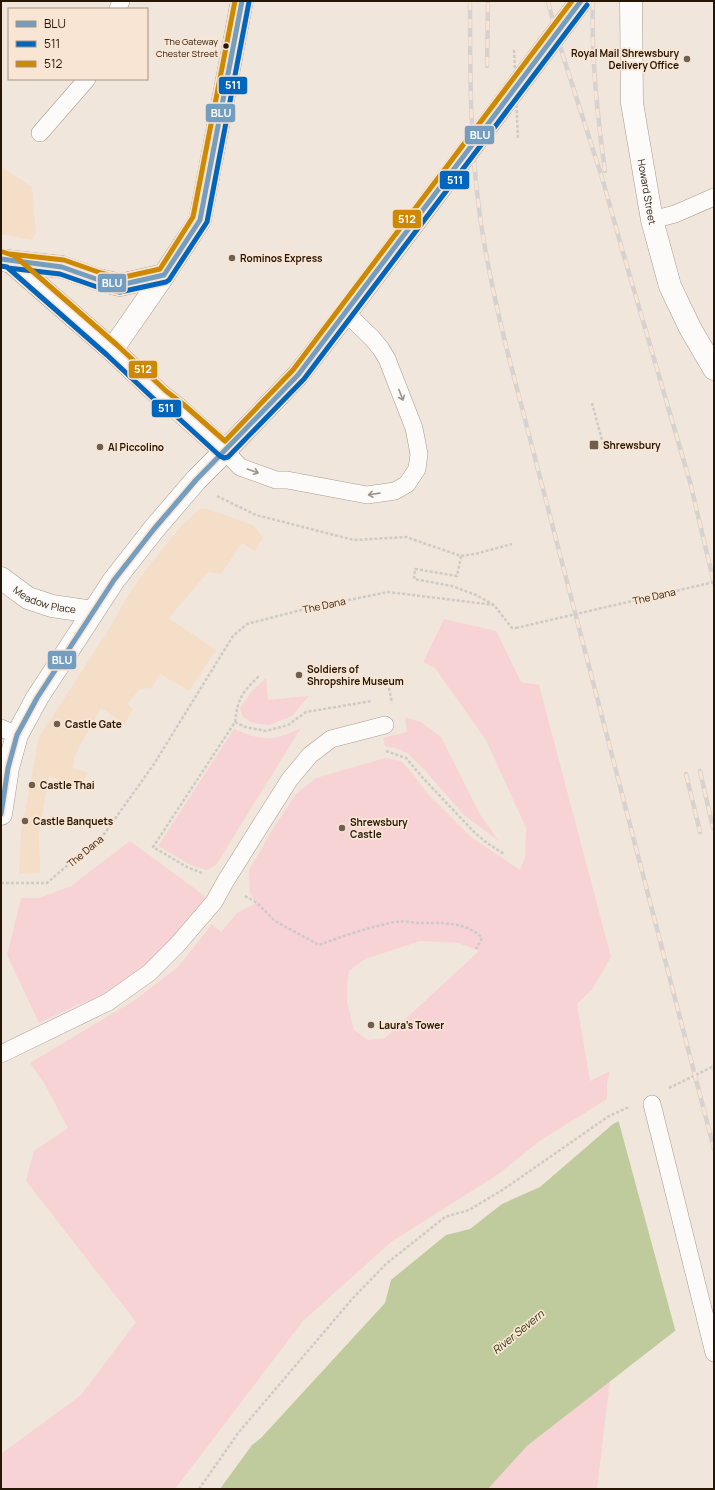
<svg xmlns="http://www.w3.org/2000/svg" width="715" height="1490" font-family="Manrope,sans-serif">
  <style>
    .built { fill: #f5dec8 }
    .green { fill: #f7d3d6; fill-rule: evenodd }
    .water { fill: #bfcb9d }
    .pier { fill: #f1e6db }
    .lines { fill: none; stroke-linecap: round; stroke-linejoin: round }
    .service-casing { stroke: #a89b8e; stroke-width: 18 }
    .minor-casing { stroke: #a89b8e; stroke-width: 23 }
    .tertiary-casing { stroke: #a89b8e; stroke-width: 23 }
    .primary-casing { stroke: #a89b8e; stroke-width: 23 }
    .path { stroke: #cecac6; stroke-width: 2.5; stroke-dasharray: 3 2; stroke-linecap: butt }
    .service { stroke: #fdfbfa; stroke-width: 17 }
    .minor { stroke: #fdfbfa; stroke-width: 22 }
    .tertiary { stroke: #fdfbfa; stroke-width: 22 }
    .primary { stroke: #fdfbfa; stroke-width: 22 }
    .rail-casing { stroke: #d7d2cf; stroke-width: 4.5 }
    .rail { stroke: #f9e5d3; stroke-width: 3; stroke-dasharray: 9; stroke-linecap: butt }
    .path-bridge { stroke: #cecac6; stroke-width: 2.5; stroke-dasharray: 3 2; stroke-linecap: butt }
    .bus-1-casing { stroke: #f9e5d3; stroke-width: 8 }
    .bus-2-casing { stroke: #f9e5d3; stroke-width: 8 }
    .bus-3-casing { stroke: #f9e5d3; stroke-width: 8 }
    .bus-1 { stroke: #749ebf; stroke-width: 5 }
    .bus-2 { stroke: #0065bd; stroke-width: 5 }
    .bus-3 { stroke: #cd8901; stroke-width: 5 }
    .oneway { stroke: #9d948b }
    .bus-dot { fill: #271604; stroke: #f9e5d3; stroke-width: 1.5 }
    .poi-dot { fill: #6e5f4f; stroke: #f9e5d3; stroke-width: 1.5 }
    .labels { text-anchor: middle; stroke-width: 3.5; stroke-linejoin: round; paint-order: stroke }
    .bus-label { font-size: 9px; fill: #271604; stroke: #f9e5d3; text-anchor: end }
    .poi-label { font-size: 10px; font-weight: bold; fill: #271604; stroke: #f9e5d3; text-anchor: start }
    .street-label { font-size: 10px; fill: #271604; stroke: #f9e5d3 }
    .water-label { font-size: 11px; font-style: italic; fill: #283405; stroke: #f9e5d3 }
    .line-badge { stroke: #f9e5d3; stroke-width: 1.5 }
    .badge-label { font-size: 11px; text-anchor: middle; font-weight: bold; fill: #fff }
  </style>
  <rect width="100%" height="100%" fill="#f1e6db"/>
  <!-- built -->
  <path class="built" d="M1,167l31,20 4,46 -4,7 -31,-6z
    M201,508l7,1 45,16 10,13 -8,13 -13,-8 -21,31 -13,-2 -39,46 47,32 -27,41 -29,-17 -8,14 -12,1 -12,15 5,5 -8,15 -24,-16 -26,47 -2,13 15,5 -8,15 -31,-12 -10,57 1,40 -21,1 2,-42 18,-95 68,-105 22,-38 16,-23 36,-45z"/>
  <!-- green -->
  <path class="green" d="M444,619l52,12 25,51 18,3 72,272 -18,31 -16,16 13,77 20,-10 -3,12v16l-66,41 -44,35 -106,67 -88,79 -128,168h-174v-35l80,-59 55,-73 -110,-141 8,-30 34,-23 -24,-45 -14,-20 105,-63 43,-33 34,-43 9,8 16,-19 19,-10 -6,-10 -1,-23 25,-43 22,-33 20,-16 69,-20 16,3 8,8 19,25 43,43 49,33 5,-13 1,-29 -40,-88 -51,-72 -12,-6zM420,941l39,2 20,8 -94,87 -17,2 -14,-10 -7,-28v-17l2,-14 16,-12z
    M266,678l2,22 41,-4 -17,20 -23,9 -16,-2 -10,-6 -3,-9 12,-17z
    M405,717l16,5 20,15 40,79 18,25 -34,-25 -45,-51 -13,-12 -11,-5 -11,-2 -2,-8 24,-6z
    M301,728l-85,137 -9,5 -16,-5 -33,-19 76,-117c29,12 38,13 67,-1z
    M130,841l76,56 -28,42 -72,56 -29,10 -38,18 -32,-68 14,-57h18l32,-12z
    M610,1381l-13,108h-109l38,-42z"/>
  <!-- water -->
  <path class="water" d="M714,1074l-7,232 -180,140 -39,43h-268l32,-44 9,-7 124,-135 6,-23 55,-45 24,-6 32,-25 38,-17 73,-63z"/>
  <!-- pier -->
  <path class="pier" d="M714,1072v234l-6,2 -32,25 -58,-214z"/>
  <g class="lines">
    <defs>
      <path id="service" d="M118,9l3,-8
        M40,133l47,-54
        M652,220l23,-6 39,-17
        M225,451l15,16 36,13h11l80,15 28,-4 12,-7 10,-15 2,-15 -5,-26 -27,-69 -6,-10 -9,-11 -26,-25
        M1,728l16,7
        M1,1054l107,-52 41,-29 28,-28 37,-43 11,-20 32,-51 33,-52 20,-24 21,-16 54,-14
        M652,1104l62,249"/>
      <g id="minor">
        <path id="s1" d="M631,1l1,102 20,117 18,66 20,42 24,41"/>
        <path id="s2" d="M1,578l27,20 24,8 41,6"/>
      </g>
      <path id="tertiary" d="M1,814l7,-46 9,-33 20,-37 77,-118 40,-51 42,-49 29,-29"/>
      <path id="primary" d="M7,261l55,6 37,13 21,5 44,-10
        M10,261l102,89 49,46 17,13 47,42 73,-76 48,-62 235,-312
        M112,350l52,-75 36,-55 42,-219"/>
    </defs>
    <!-- service casing -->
    <use href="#service" class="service-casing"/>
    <!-- minor casing -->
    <use href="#minor" class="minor-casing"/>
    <!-- tertiary casing -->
    <use href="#tertiary" class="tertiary-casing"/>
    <!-- primary casing -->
    <use href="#primary" class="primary-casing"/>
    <!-- path -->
    <path class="path" d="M592,403l13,48
      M217,496l39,19 98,25 52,-3 55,19 14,-2 37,-10
      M461,556l-4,20 -42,-7 -1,10 38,7 24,9 18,10 18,23h4
      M389,688l3,15
      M235,722l10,5 21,4 22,-6 18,-13 66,-11
      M386,751l20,7 17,20 52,55 12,10 17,11
      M202,873l-15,-6 -34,-20 82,-125c3,-25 7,-29 24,-46
      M1,883h46l58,-50 49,-69 79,-128 14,-12 58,-15 83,-17 106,13
      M245,896l12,7 18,18 44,24c24,-9 50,-18 76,-23 7,-1 16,0 24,1 22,0 47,-2 63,15l-6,11
      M669,1088l45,-22
      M199,1489l40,-57 114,-134 33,-34 59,-47 24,-7 35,-21 105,-73 20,-9"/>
    <!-- service -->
    <use href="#service" class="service"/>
    <!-- minor -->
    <use href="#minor" class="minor"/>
    <!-- tertiary -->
    <use href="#tertiary" class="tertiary"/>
    <!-- primary -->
    <use href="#primary" class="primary"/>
    <defs>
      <path id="rail" d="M470,1c0,72 0,144 10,215 6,45 16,89 27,134l207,799
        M548,1l9,36 46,144 19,68 68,233 24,101
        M593,1c-2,57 4,113 12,170
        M487,66l1,-65
        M700,771l13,57
        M686,774l14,58"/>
    </defs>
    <!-- rail casing -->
    <use href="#rail" class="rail-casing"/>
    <!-- rail -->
    <use href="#rail" class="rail"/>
    <!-- path-bridge -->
    <path class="path-bridge" d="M514,50l4,89
      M516,628l198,-46"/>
    <defs>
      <path id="bus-1" d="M1,259l61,8 37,13 21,5 44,-10 36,-55 42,-219
        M1,814l7,-46 9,-33 20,-37 77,-118 40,-51 42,-49 102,-105 283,-374"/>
      <path id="bus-2" d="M1,266l6,1 100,88 49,46 18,13 46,42 4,2 4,-1 76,-78 283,-374
        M8,268l52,6 37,13 23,5 46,-10 3,-2 38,-58 42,-220"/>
      <path id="bus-3" d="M3,252l12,4 102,89 49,46 17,13 42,37 68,-71 279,-369
        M10,254l54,6 37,13 19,5 40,-9 33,-52 42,-216"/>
    </defs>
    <!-- bus-1 casing -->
    <use href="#bus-1" class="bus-1-casing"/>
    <!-- bus-2 casing -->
    <use href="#bus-2" class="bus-2-casing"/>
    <!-- bus-3 casing -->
    <use href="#bus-3" class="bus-3-casing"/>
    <!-- bus-1 -->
    <use href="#bus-1" class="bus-1"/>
    <!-- bus-2 -->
    <use href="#bus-2" class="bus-2"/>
    <!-- bus-3 -->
    <use href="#bus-3" class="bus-3"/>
  </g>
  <!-- one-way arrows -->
  <defs><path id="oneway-shaft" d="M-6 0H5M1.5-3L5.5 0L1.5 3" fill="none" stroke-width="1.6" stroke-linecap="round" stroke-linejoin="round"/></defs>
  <g class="oneway">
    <use href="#oneway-shaft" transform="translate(401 395) rotate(69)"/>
    <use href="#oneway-shaft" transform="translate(253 471) rotate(20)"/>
    <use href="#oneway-shaft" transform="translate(374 494) rotate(172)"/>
  </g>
  <!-- markers -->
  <circle class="bus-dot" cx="226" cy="46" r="3.5"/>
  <g class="poi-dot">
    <circle cx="687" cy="59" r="4"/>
    <circle cx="232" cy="258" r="4"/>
    <rect x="589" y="440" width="10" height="10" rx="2"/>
    <circle cx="100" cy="447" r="4"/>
    <circle cx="299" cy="675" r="4"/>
    <circle cx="57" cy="724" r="4"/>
    <circle cx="32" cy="785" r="4"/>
    <circle cx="25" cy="821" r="4"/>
    <circle cx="342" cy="828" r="4"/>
    <circle cx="371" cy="1025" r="4"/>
  </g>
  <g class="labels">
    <!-- bus labels -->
    <g class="bus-label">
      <text x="218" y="45">The Gateway<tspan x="218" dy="12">Chester Street</tspan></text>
    </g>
    <!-- poi labels -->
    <g class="poi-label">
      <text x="679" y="57" text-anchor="end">Royal Mail Shrewsbury<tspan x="679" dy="12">Delivery Office</tspan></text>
      <text x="240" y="262">Rominos Express</text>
      <text x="603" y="449">Shrewsbury</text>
      <text x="108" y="451">Al Piccolino</text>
      <text x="307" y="673">Soldiers of<tspan x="307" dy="12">Shropshire Museum</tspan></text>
      <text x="65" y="728">Castle Gate</text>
      <text x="40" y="789">Castle Thai</text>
      <text x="33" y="825">Castle Banquets</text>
      <text x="350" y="826">Shrewsbury<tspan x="350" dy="12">Castle</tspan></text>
      <text x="379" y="1029">Laura's Tower</text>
    </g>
    <!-- street labels -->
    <g class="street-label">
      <text dy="4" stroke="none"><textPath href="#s1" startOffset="192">Howard Street</textPath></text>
      <text transform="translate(654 596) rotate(-13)" y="4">The Dana</text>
      <text dy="4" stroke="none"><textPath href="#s2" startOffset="50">Meadow Place</textPath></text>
      <text transform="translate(324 605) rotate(-12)" y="4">The Dana</text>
      <text transform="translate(85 851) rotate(-40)" y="4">The Dana</text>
    </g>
    <!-- water labels -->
    <g class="water-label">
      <text transform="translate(518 1332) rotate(-39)" y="4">River Severn</text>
    </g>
  </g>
  <g class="line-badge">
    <rect x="218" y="76" width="30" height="19" rx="4" fill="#0065bd"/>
    <rect x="205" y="103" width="31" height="20" rx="4" fill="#749ebf"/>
    <rect x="464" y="125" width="31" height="20" rx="4" fill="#749ebf"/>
    <rect x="439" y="170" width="31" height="20" rx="4" fill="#0065bd"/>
    <rect x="392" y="209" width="30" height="20" rx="4" fill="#cd8901"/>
    <rect x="97" y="273" width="30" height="20" rx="4" fill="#749ebf"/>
    <rect x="128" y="360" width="30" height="19" rx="4" fill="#cd8901"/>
    <rect x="151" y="399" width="31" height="19" rx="4" fill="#0065bd"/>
    <rect x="47" y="650" width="30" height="20" rx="4" fill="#749ebf"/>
  </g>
  <g class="badge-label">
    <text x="233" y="89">511</text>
    <text x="221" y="117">BLU</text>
    <text x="480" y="139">BLU</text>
    <text x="455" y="184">511</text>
    <text x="407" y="223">512</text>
    <text x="112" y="287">BLU</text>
    <text x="143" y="373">512</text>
    <text x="166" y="412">511</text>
    <text x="62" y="664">BLU</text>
  </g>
  <!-- border -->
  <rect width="715" height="1490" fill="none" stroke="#271604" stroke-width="4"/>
  <!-- legend -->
  <rect x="8" y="8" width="140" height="72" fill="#f9e5d3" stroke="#a59280"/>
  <rect x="16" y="21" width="20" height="6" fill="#749ebf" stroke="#a59280"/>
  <text x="44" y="28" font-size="12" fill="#271604">BLU</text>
  <rect x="16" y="41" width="20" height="6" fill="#0065bd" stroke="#a59280"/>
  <text x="44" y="48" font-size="12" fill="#271604">511</text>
  <rect x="16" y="61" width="20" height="6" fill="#cd8901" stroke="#a59280"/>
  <text x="44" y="68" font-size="12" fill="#271604">512</text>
</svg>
